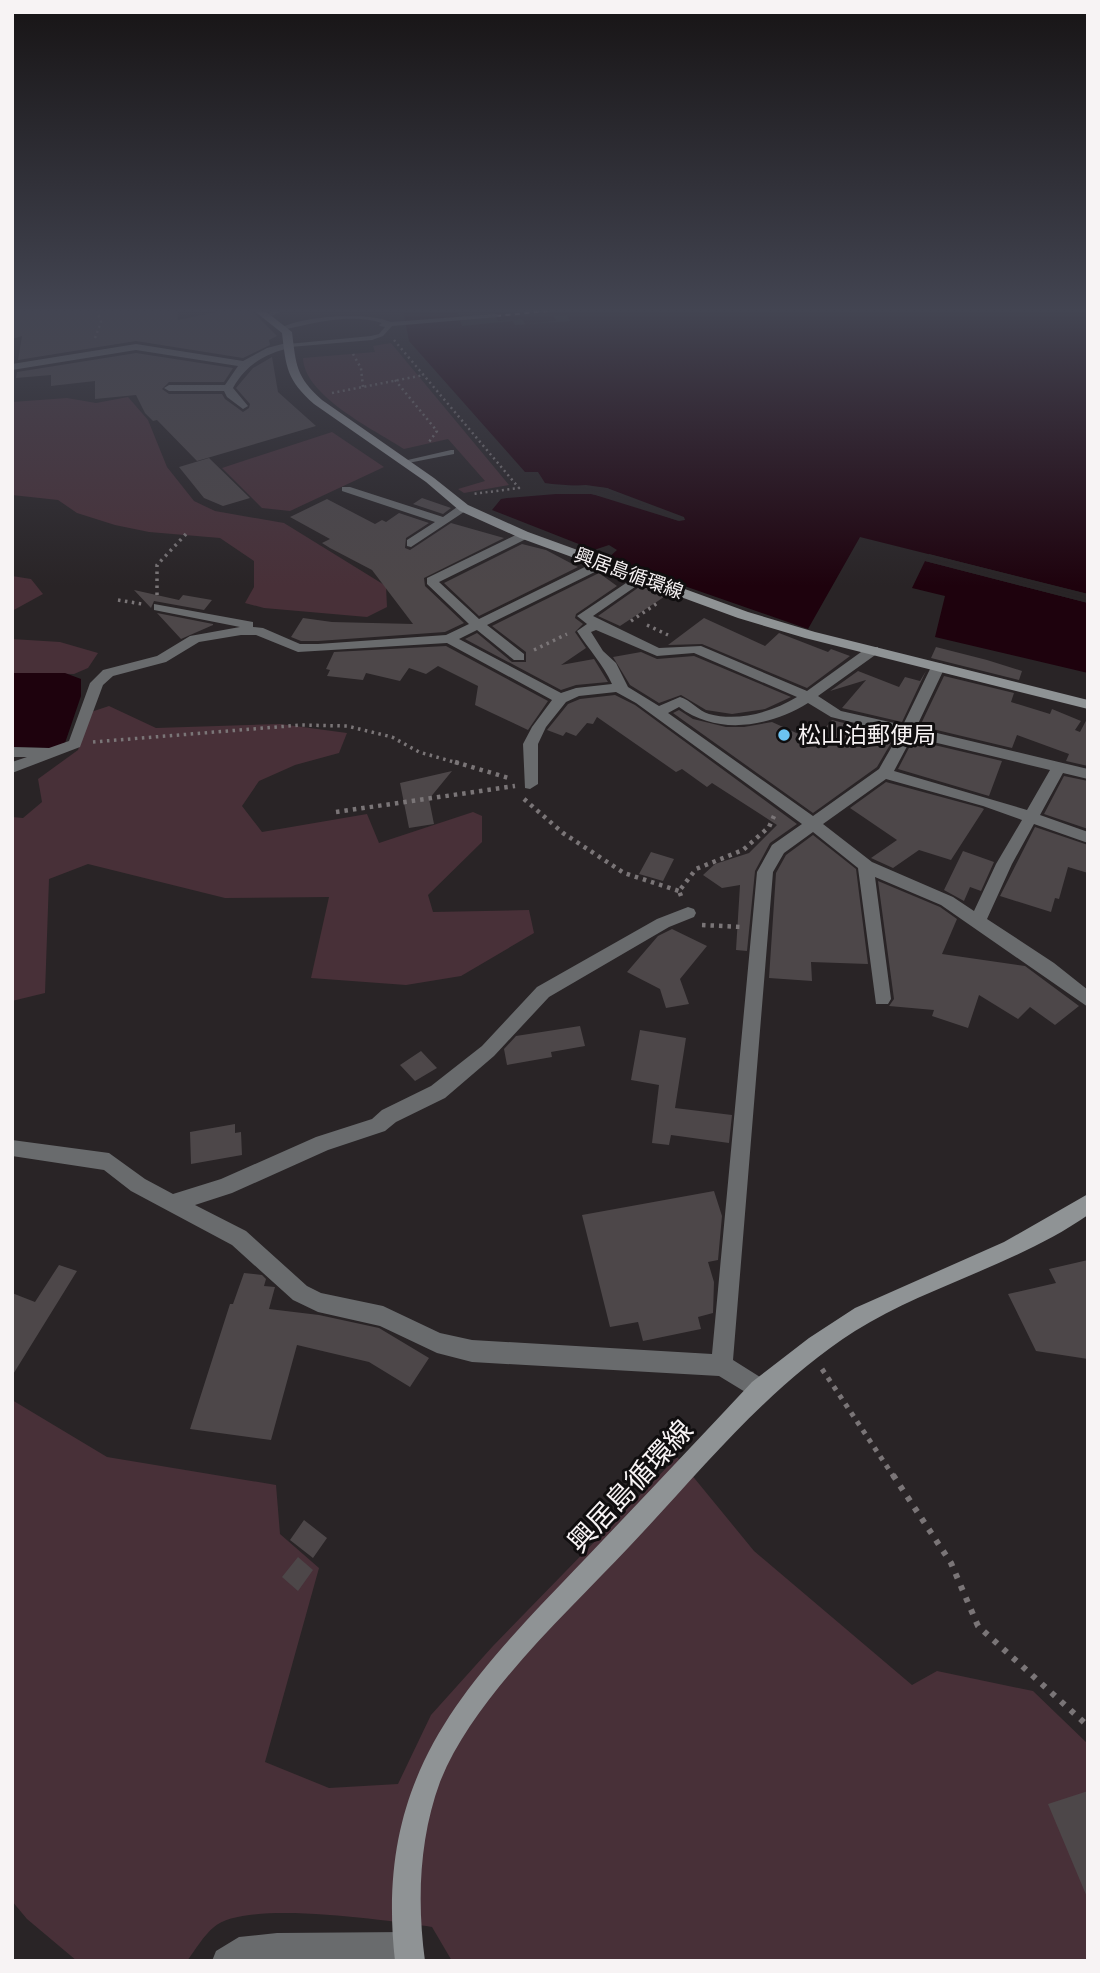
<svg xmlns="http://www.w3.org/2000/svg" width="1100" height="1973" font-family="Ubuntu,'Noto Sans JP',sans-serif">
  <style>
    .green { fill: #483038 }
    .water { fill: #1e020d }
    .pier { fill: #292426 }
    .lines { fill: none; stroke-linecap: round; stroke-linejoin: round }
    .ferry { stroke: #fdd2e0; stroke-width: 2; stroke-dasharray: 5 4.5; stroke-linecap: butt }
    .building { fill: #4d4749 }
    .path-far4 { stroke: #7a7577; stroke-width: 2.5; stroke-dasharray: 2 3.5; stroke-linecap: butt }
    .path-far3 { stroke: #7a7577; stroke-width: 3.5; stroke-dasharray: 2.5 4.5; stroke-linecap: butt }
    .path-far2 { stroke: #7a7577; stroke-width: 4.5; stroke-dasharray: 3.5 5; stroke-linecap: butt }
    .path-far1 { stroke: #7a7577; stroke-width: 5; stroke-dasharray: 4.5 6; stroke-linecap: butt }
    .path { stroke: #7a7577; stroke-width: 6; stroke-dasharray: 5 8; stroke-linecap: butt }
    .lane { fill: #696b6d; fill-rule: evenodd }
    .street { fill: #696b6d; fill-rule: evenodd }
    .secondary { fill: #8f9395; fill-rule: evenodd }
    .poi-dot { fill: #6cc3f2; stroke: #100e0f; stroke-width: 2.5 }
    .labels { text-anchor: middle; stroke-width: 6; stroke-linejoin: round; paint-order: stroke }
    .far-street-label { font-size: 19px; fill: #f7f3f4; stroke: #100e0f }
    .poi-label { font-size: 23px; fill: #f7f3f4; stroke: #100e0f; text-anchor: start }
    .near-street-label { font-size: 28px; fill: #f7f3f4; stroke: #100e0f }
  </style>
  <rect width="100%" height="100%" fill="#292426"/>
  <!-- green -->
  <path class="green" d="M391,343l118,142 -45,8 -6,-4 27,-8 -37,-42 -44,10c-29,-19 -100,-53 -101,-91l72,-6 -2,-6z
    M128,397l20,23 19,47 27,34 21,10 69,12 102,63 1,21 -20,10 -103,-9 -19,-5 9,-16v-26l-34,-23 -71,-6 -34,-7 -38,-12 -19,-13 -46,-5v-93l55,-4 29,5z
    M332,432l52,35 -94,44 -28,-3 -40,-40z
    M12,576l19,3 12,15 -31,17z
    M12,639l48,3 38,11 -10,15 -14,6 -62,-1z
    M109,706l47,22 124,-4 67,9 -8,20 -44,12 -36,16 -17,25 20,26 105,-18 12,29 94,-31 9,4v26l-54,53 5,17 96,-2 5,23 -73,43 -55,9 -95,-7 18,-81 -104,1 -137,-34 -39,15 -4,114 -33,8v-184l11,1 19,-16 -4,-23 40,-29 13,-38z
    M12,1400l95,57 169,28 4,49 39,34 -54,194 64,26 69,-4 33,-69 62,-69 184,-189 77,94 158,134 25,-14 96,20 55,53v217h-636l-20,-34c-43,-6 -186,-28 -218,0 -10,8 -19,23 -27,34h-110l-50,-42 -15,-18z"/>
  <!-- water -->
  <path class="water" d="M403,310h685v284l-228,-57 -52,92 -201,-70 10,-9 -8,-5 -15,5 -102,-40 9,-11 6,-1 73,-6 32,6 67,23 -72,-33 -55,-4 -7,-1 -7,-11h-13l-116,-131z
    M925,561l163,42v70l-153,-36 10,-41 -33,-8z
    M12,673h53l16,6v17l-16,47 -14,5 -39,-1z"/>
  <!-- pier -->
  <path class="pier" d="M484,310h9l5,11 24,-2 3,5 31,-3 -2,-5 13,-1 3,6 -55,4 -2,-4 -51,5 -4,-14z
    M586,485l21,3 77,29 1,3 -6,1 -87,-27h-47l-3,-3 39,-3 32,7 31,10 -38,-14 -20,-3 -37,-1z
    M929,554l159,40v3l-161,-40z
    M927,558l161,42v3l-163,-42z"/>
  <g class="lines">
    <!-- ferry -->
    <path class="ferry" d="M496,316l62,-6"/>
  </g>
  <!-- building -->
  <path class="building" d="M12,310h165l1,10 49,-10h24l26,26 -8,4 1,5 -27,13 -107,-17 -118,19 4,-24 -10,3z
    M136,353l97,15 -9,14h-55l-7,7 7,5h53l3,5 18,13 6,-4 1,-4 -14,-16 17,-20 19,-11 6,35 38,34 -119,35 -40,-41 -4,1 -8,-8 -9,-18 -41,4v-18l-44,5v-11l-35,3 1,-6z
    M209,458l41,40 -27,8 -19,-8 -25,-31z
    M422,498l29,10 -8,6 -30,-10z
    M327,499l48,25 7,-4 4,2 13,-9 30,10 -23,15 -1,10 5,2 41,-27 53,15 -80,40 1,8 39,37 -19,9 -127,9h-17l-10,-4 12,-19 29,4 81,2 -41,-54 -42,-22 -8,-5 8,-4 -40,-22z
    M522,544l24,6 32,17 -99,49 -35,-33z
    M599,573l18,13 -41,28 -1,4 8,6 -8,8 11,16 -25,17 33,-6 14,23 -32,3 -15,5 -96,-51 12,-6 35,29h14v-10l-34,-26z
    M642,585l25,10 -47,31 -22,-10z
    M134,590l45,10 4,-5 29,5 -8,10 -50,-9 -3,7z
    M157,613l56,11v1l-32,14z
    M704,618l61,28 14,-13 49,19 3,-3 19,7 -43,32 -105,-44 -34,1z
    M446,646l102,55 -20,29 -53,-25 3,-19 -40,-20 -12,8 -17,-6 -9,13 -34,-8 -3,7 -36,-4 3,-6 -4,-1 8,-17z
    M936,647l51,13 35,11 -3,9 -88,-22z
    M641,652l16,7 37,-3 97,41 -26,12 -33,5 -26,-4 -25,-15 -22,8 -29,-18 -17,-28z
    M858,671l41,16 6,-10 15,4 6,-10 -24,51 -60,-14 24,-28 -36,11z
    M944,676l70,17 -3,9 39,12 2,-5 29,12 -6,9 5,2 8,-15v49l-22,-5 3,-7 -52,-19 -5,13 -92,-22z
    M615,695l20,10 162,119 -27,19 -15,28 -8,80 -11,-1 4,-65 -18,3 -19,-13 12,-11 34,-11 28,-28 -65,-42 -5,4 -25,-18 -6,3 -79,-55 -4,7 -6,-1 -11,13 -10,-4 -3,4 -16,-6 21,-26 12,-5z
    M679,710l14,9 33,8h18l28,-5 42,19 18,-21 63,16 -18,31 -64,46 -140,-100z
    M913,740l89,21 -13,35 -91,-27z
    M452,771l-23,28 5,25 -25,4 -9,-45z
    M1064,776l24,5v48l-44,-15z
    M886,782l96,26 2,1 -33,51 -32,-10 -26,18 -22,-10 26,-18 -47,-32z
    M1035,827l53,18v28l-20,-6 -9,32 -4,-1 -4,14 -51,-16z
    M813,835l43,34 12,95 -57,-2 1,19 -43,-3 7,-105 10,-18z
    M963,851l31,11 -13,29 -11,-4 -6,14 -20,-11z
    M651,852l23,7 -11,22 -24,-7z
    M878,881l62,26 17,12 -15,35 83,12 54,40 -24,19 -25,-18 -12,12 -39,-24 -11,33 -36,-12 2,-6 -45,-4 5,-7z
    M672,929l35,17 -27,33 9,25 -23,4 -6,-19 -33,-17 31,-36z
    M580,1026l5,20 -34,6 1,5 -45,8 -3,-16 12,-13z
    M640,1030l46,8 -11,70 57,7 -3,28 -58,-8 -2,10 -17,-2 7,-58 -28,-5z
    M421,1051l16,17 -22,13 -15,-16z
    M235,1124v9l6,-1 1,23 -51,9 -1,-32z
    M714,1191l8,25 -4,44 -10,2 6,20 -1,31 -15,4 3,12 -58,12 -5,-19 -28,5 -28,-112z
    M1088,1260v99l-52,-8 -28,-57 48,-11 -7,-14z
    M59,1265l18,6 -65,105v-83l23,9z
    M244,1273l18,2 4,4 -2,7 11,1 -6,22 50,6 60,13 50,30 -19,29 -41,-25 -72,-17 -26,95 -81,-11 40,-125h3z
    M304,1520l23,18 -14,20 -23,-18z
    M298,1557l15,13 -15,21 -16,-14z
    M1088,1791v106h-1l-39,-93z"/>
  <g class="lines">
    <!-- path-far4 -->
    <path class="path-far4" d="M57,310h34
      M95,338l6,-16 -4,-12
      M394,340l125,148 -46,6
      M353,354l8,14 2,19
      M395,380l42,51 -8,11
      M332,393l92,-18"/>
    <!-- path-far3 -->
    <path class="path-far3" d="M157,595v-30l29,-31
      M118,600l24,4
      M631,621l28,-19
      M647,625l21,10
      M534,650l33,-16
      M93,742l208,-17 46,1 45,11 27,15 42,12"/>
    <!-- path-far2 -->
    <path class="path-far2" d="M455,762l57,17
      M524,799l39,34 61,40 55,18
      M336,812l179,-26
      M681,896l-2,-5 17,-22 47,-19 26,-23 5,-11
      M702,925l40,2"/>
    <!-- path-far1 -->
    <path class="path-far1" d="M822,1369l72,108"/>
    <!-- path -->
    <path class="path" d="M893,1475l58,88 27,63 110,100"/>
    <!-- lane -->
    <path class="lane" d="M276,310h8l-17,8 -5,-1z
      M496,314l3,2 -1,1 -106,9 -9,10 -11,4 -82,7 -2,-1v-2l83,-8 8,-2 6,-7 -5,-1 -1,-1 3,-2c-31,-10 -69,0 -99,7l-3,-2c24,-12 85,-17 111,-6z
      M451,450h3v4l-51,10 -4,-2z"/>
    <!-- street -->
    <path class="street" d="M290,342l5,3 -2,2c-26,6 -46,16 -60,41l15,18 -5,3 -16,-12 -3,-6h-55l-5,-3 5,-3h56l13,-19 -102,-16 -124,20v-6l124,-20 107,17 24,-13z
      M342,487h8l93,30 17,-12 10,3 -59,39 -4,-1v-6l28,-18 -93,-31z
      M524,531l6,4 -2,3 -89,44 40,37 120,-59h8v6l-120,59 37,29v6h-10l-37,-30 -18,9 102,54 15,-5 36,-4c-9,-20 -23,-34 -35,-53l10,-7 -10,-8 64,-43 4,1v6l-52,36 66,32 42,-2 106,45 61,-44h10v6l-60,43 23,15 62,14 28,-58 7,-4 5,1 2,3 -29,61 172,41v10l-25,-6 -23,42 48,17v11l-54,-19 -22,40 -25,55 67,44 34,27v17l-147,-102 -66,-28 16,122 -3,5h-12l-18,-136 -45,-36 -29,21 -11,19 -40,488 35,22 3,8 -3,8 -8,3 -41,-25 -247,-14 -35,-9 -57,-27 -62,-14 -25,-12 -61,-55 -101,-54 -27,-21 -92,-14v-16l97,13 36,26 28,15 48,-15 95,-42 56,-18 10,-9 49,-24 51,-40 55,-59 120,-68 31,-12 6,2 2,4 -2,4 -25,10 -120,70 -55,59 -49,42 -49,24 -11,9 -57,19 -96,43 -37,12 51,26 61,55 14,7 62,13 57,27 32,7 240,14 45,-482 15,-27 30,-21 -166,-121 -20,-11 -37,4 -13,6 -20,25 -8,17v40l-8,5 -5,-1 -2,-44 9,-17 20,-27 -105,-57 -149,9 -42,-17h-15l-42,7 -33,20 -53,14 -10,9 -23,62 -68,26v-11l15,-5h-15v-10l37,1 20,-7 21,-58 13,-13 54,-14 33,-20 50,-9 -86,-17v-6l99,18v5l10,1 37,16h18l128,-9 23,-11 -42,-40v-6zM596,630l61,26 37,-3 103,44c-25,15 -58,25 -88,17 -11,-3 -18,-14 -29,-17l-21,9 -31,-19 -12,-24 -13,-12 -12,-19zM808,703l23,14 68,17 -20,35 -66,47 -145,-103 11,-6c39,29 90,20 129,-4zM912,737l138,33 -23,40 -133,-39zM886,779l97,27 39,14 -26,44 -22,47 -21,-14 -81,-35 -49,-38z
      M407,1932l10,4 4,10 -4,10 -10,4 -195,1 4,-10 23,-14 38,-4z"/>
    <!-- secondary -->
    <path class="secondary" d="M253,310h11l28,22c4,33 4,45 30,68l112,78 34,27 60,27 220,80 67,20 273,68v9l-283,-71 -67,-20 -218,-80 -60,-27 -34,-29 -112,-78c-27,-24 -28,-36 -32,-71z
      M1088,1194v21c-72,50 -159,70 -233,116 -89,57 -154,140 -226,216 -62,66 -156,151 -189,235 -21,57 -23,120 -15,179h-30c-21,-187 69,-276 189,-401 56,-59 112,-118 168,-178l57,-44 46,-30 149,-66z"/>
  </g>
  <!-- sky -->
  <linearGradient id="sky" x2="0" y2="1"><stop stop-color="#171415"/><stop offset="0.53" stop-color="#434552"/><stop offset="1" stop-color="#434552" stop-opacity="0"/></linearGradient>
  <rect width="1100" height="586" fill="url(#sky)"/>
  <!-- markers -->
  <circle class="poi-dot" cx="784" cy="735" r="7"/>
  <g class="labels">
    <!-- far-street labels -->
    <g class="far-street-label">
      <text transform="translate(629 573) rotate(20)" y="7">興居島循環線</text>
    </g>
    <!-- poi labels -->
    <g class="poi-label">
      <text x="798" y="743">松山泊郵便局</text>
    </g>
    <!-- near-street labels -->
    <g class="near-street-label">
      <text transform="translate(630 1486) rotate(-47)" y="10">興居島循環線</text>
    </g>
  </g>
  <!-- border -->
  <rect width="1100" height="1973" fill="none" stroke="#f7f3f4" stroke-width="28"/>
</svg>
